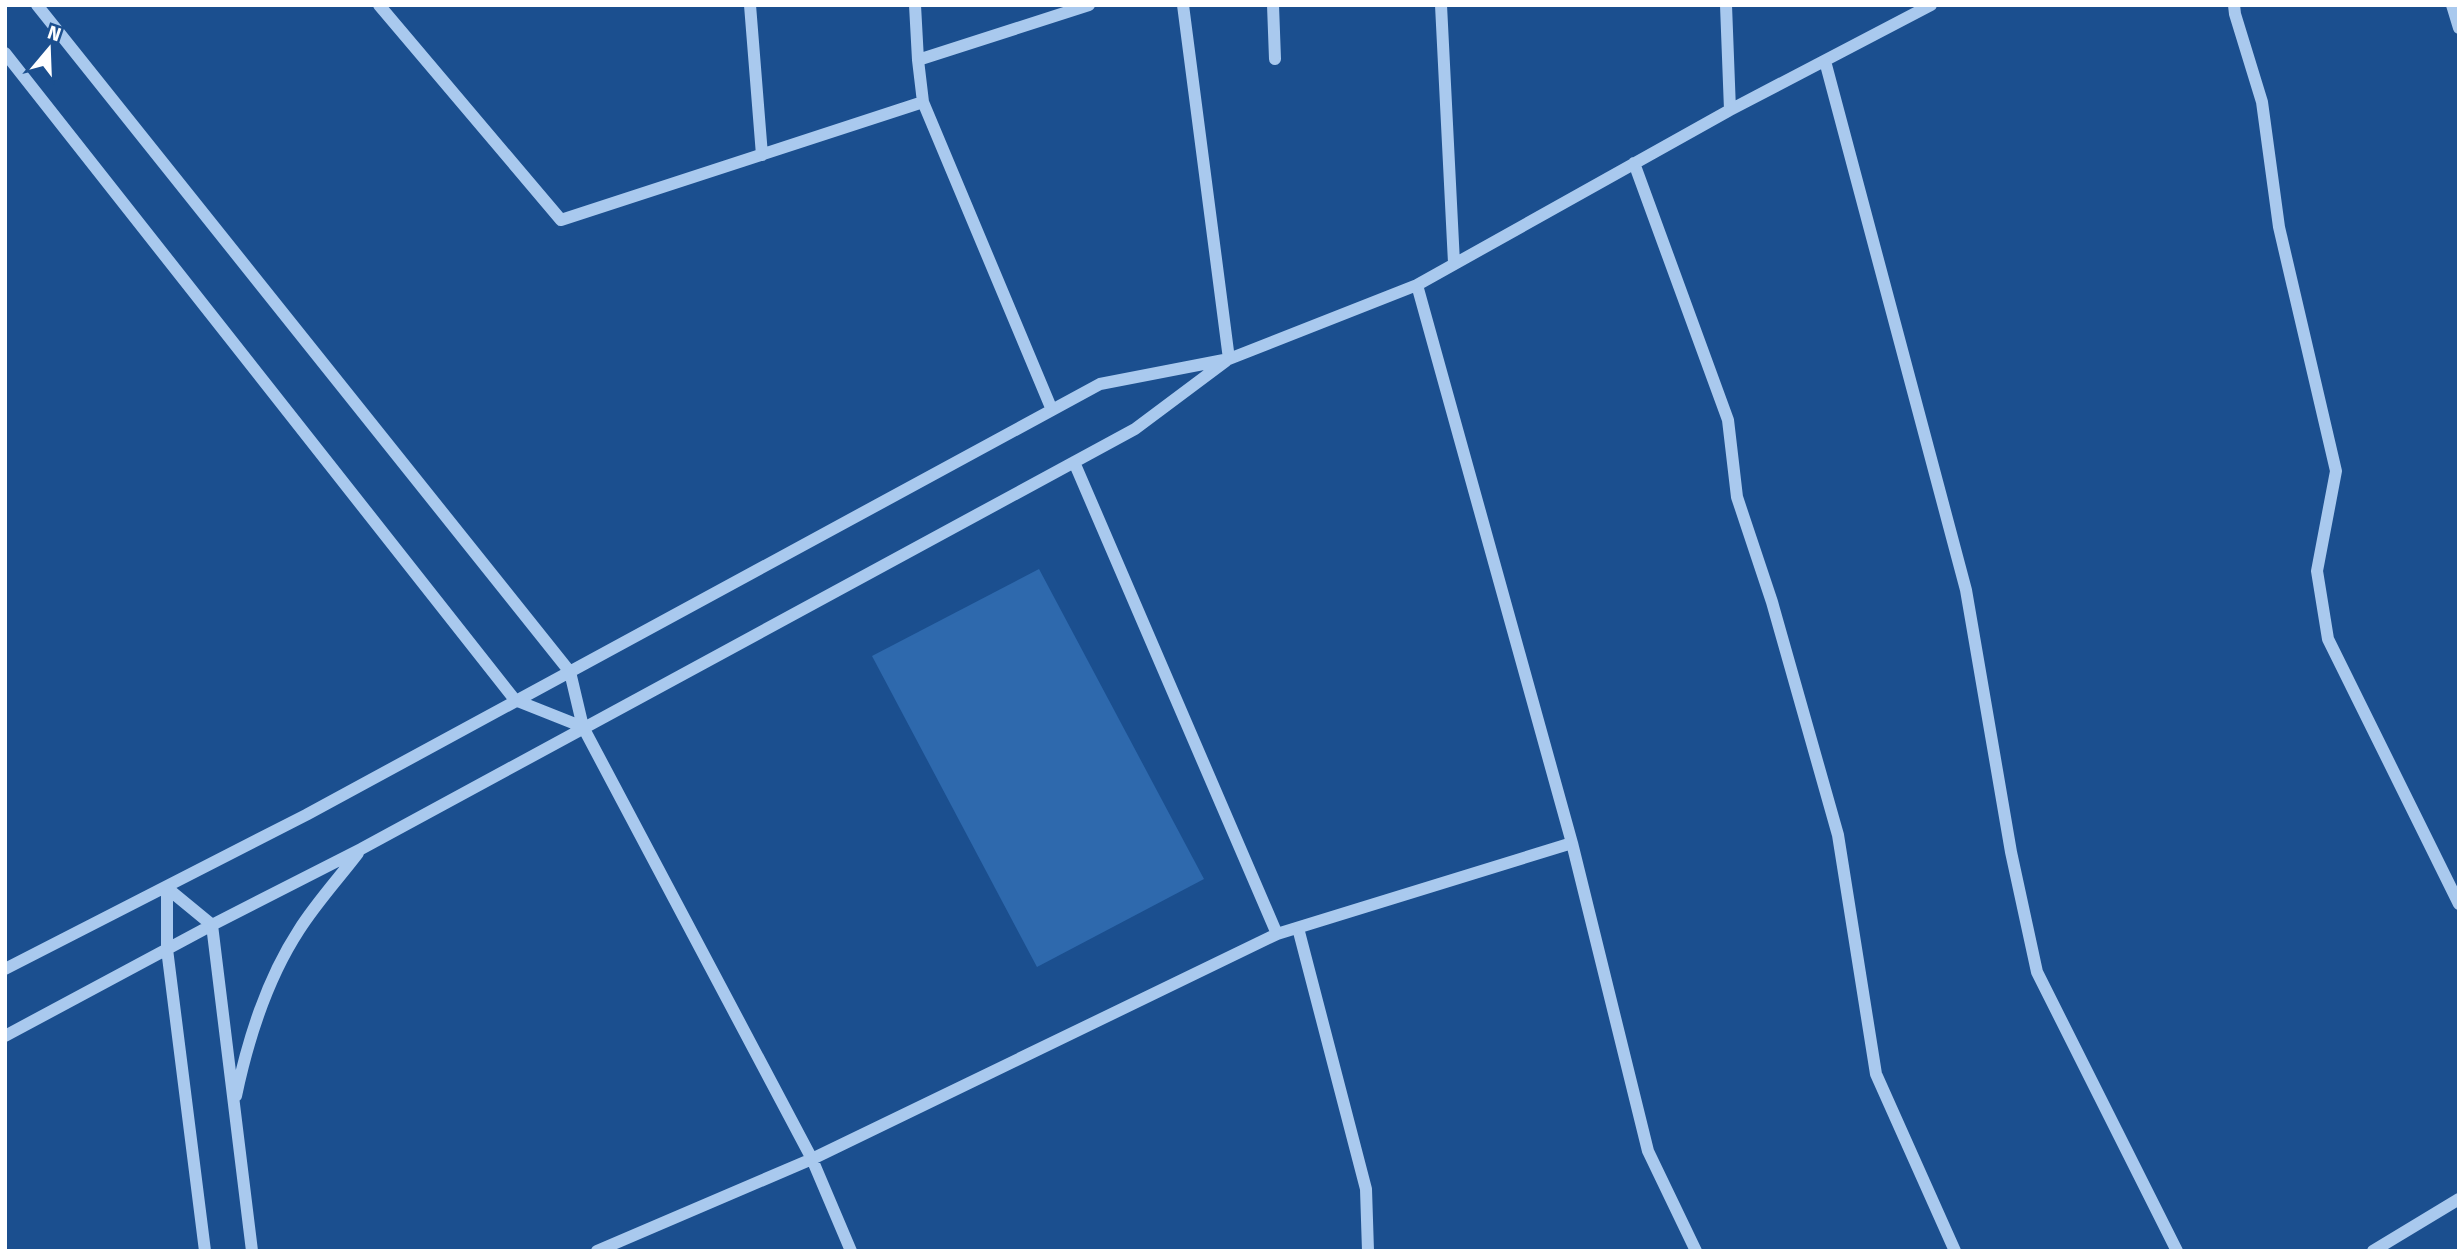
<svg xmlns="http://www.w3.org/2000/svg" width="2464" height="1256" font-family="'Fira Sans',sans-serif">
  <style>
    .garden { fill: #2e69ad }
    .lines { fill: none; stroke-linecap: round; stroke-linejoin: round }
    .minor { stroke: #a9c9ee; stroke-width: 12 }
  </style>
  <rect width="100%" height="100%" fill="#1b4f8f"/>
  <!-- garden -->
  <path class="garden" d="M1039,569l165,310 -167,88 -165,-311z"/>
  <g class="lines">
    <!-- minor -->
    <path class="minor" d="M37,5l533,667 13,55 229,432 39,92
      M379,5l182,215 362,-118 -5,-42
      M750,5l12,150
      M915,5l3,55 171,-55
      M1183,5l46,354
      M1273,5l2,54
      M1441,5l13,258
      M1726,5l4,105
      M2234,5l1,9 27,88 17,125 57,244 -19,100 11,68 131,265
      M2452,5l7,23
      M5,53l510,647 68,27
      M1825,61l141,529 45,262 26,120 140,279
      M923,102l129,308
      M1634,163l94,257 9,77 35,105 66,233 38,239 79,177
      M1417,285l155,558 76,308 48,100
      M167,888l45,37 40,326
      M167,888v61l38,302
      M1298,928l68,261 2,62
      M1277,934l295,-91
      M5,969l301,-154 794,-431 129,-25 188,-74 313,-175 201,-105
      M5,1036l207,-111 149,-76 774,-420 91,-68
      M236,1096c12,-57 31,-117 63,-166 17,-27 40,-52 59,-77
      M597,1251l215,-92 465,-225 -203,-472
      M2373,1251l86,-52"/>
  </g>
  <!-- border -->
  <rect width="2464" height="1256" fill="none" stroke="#ffffff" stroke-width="14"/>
  <!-- north arrow -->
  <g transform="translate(49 49) rotate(19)" stroke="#1b4f8f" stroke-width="5" paint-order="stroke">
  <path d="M0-5L12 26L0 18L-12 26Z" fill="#ffffff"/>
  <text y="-10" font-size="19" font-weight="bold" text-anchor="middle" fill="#ffffff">N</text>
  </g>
</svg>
